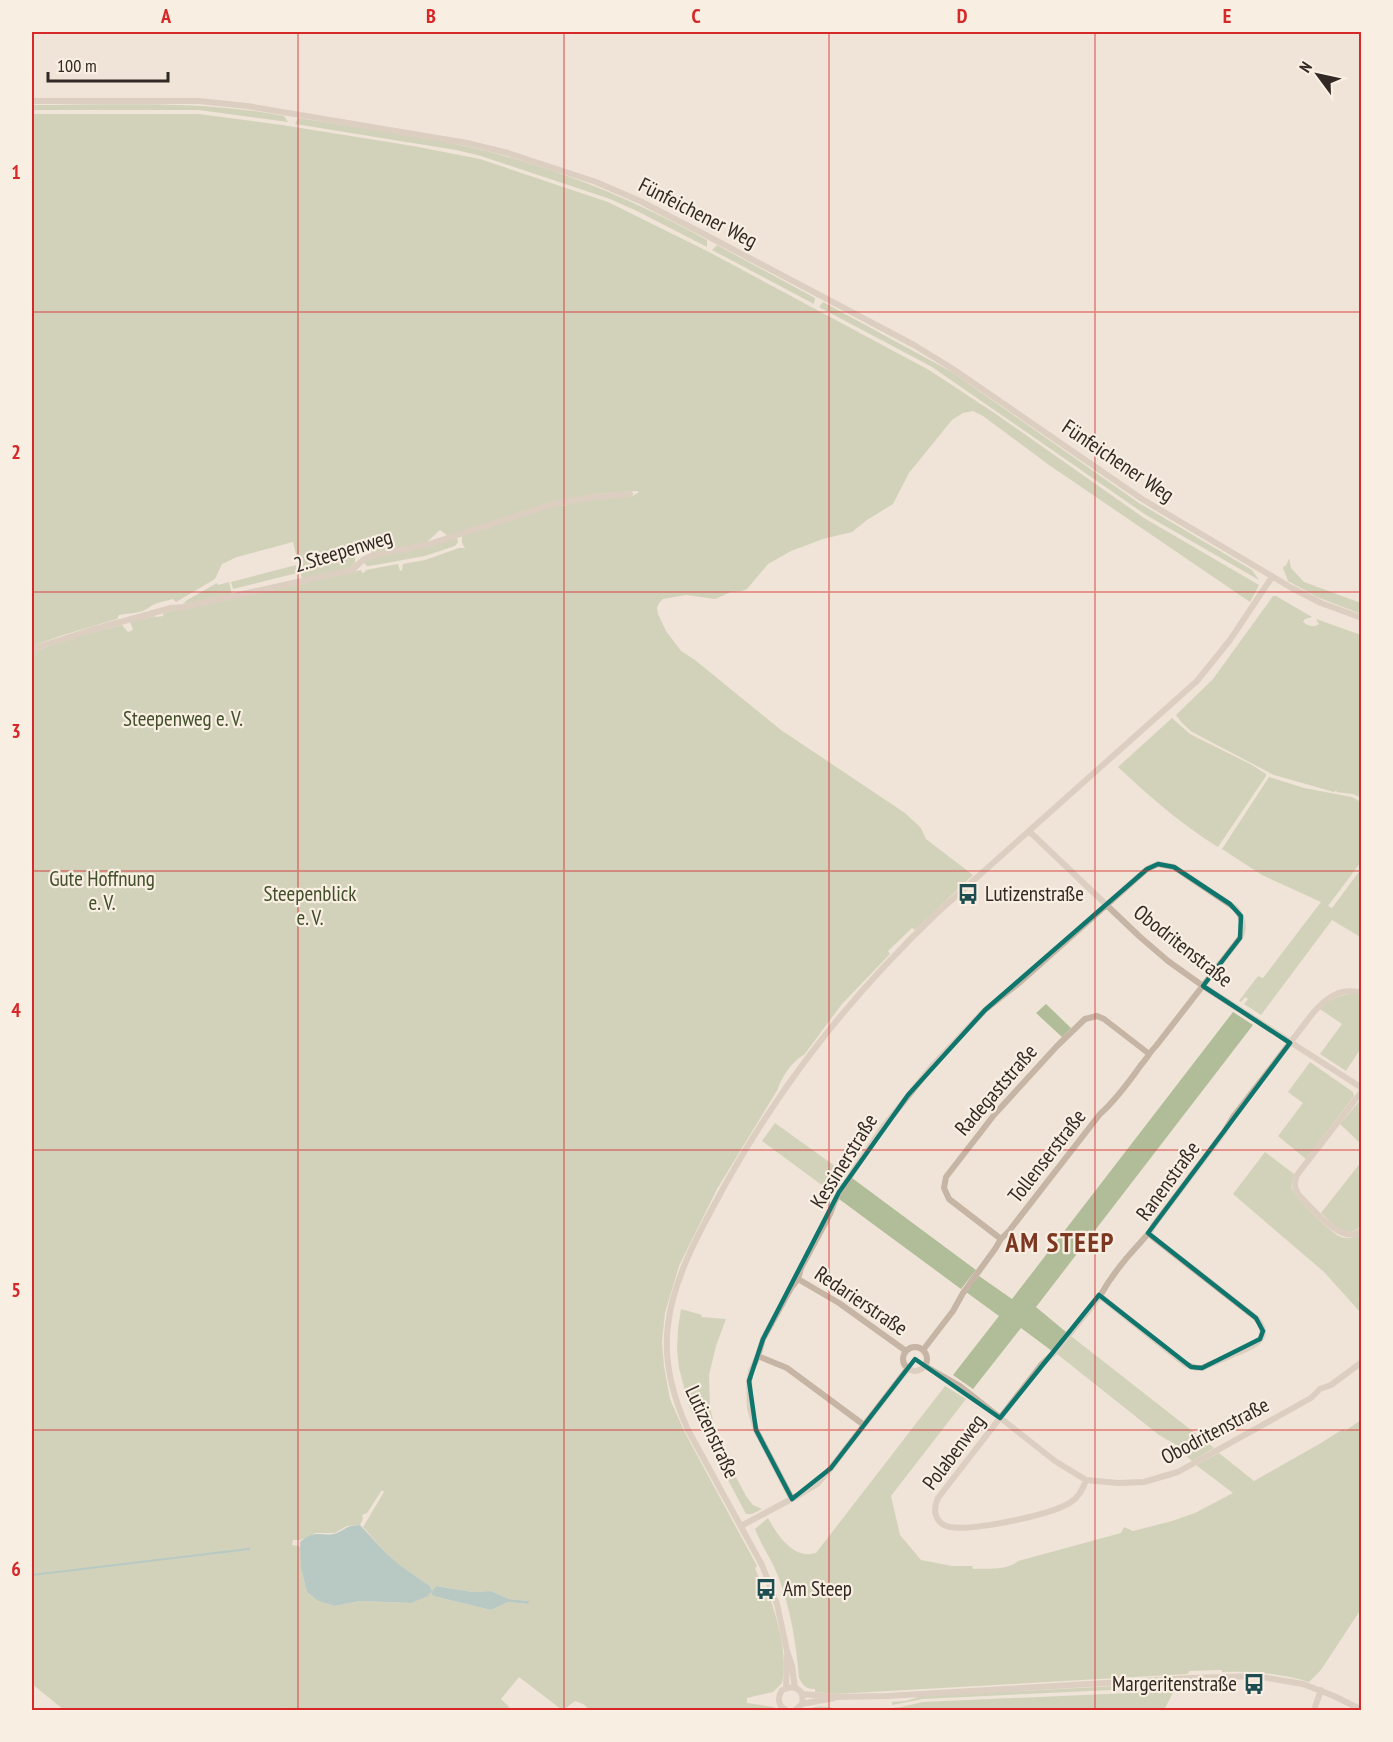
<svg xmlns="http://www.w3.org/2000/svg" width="1393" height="1742" font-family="'PT Sans Narrow',sans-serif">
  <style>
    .green { fill: #b0bd98; fill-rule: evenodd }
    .water { fill: #77a8ab }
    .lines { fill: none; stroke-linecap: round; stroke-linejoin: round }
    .stream { stroke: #77a8ab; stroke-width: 2 }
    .street { stroke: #c6b4a4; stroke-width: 6 }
    .marked { fill: none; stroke: #0f766e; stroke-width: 4.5; stroke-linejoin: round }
    .grid { fill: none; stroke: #d62828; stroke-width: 1.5; stroke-opacity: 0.55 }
    .labels { text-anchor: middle; stroke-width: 4.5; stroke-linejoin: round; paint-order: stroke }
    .street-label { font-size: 21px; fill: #322925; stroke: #f8eee2 }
    .park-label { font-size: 21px; fill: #414f2a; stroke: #f8eee2 }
    .poi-label { font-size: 21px; fill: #322925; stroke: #f8eee2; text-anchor: start }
    .district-label { font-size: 27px; font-weight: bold; letter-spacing: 1.5px; fill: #7d3822; stroke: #f8eee2 }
    .neatline { fill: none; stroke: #d62828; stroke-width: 2 }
    .grid-label { font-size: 20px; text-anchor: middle; font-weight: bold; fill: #d62828 }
  </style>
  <rect width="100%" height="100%" fill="#efe4d7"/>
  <!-- green -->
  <path class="green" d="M32,105c84,0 169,-5 252,11l4,6 -89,-12h-167z
    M32,114h167l83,11 131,21 67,13 128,43 101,50 220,118 67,44 148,104 115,67 -9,17 -201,-137 -66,-49 -10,-5 -10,2 -11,7 -43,53 -16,31 -26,16 -15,12 -29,7 -32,12 -23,13 -21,25 -5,2 -11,1 -16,7 -29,-4 -23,4 -4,4 -2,5 1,6 8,17 15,20 14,9 86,70 124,83 16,15 5,11 47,36 -58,55 -3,-2 -24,23 2,3 -48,50 -38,51c-11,5 -23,23 -26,34l-61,100 -38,77 -14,47 -3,29 2,24 6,33 14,32 73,135 -2,2 11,27h3c9,27 19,59 13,88l-9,9 -26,6v5l26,4 6,3h-189l-7,-6 -8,-3 -9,7 -5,1 -42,-32 -18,22 8,8 -1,3h-220l-6,-3 -3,3h-215l-32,-26v-1032l57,-19 33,-8 6,7 5,-2 -3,-8 24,-6 2,1 7,-1 1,-3 8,-2 53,-11 1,1 8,-3 59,-13h6l1,-2 61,-13 1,3 3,-1 1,-2 32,-6 2,7 2,-1 1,-6 22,-4 34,-12h6l-3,-5v-8l95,-31 8,2 1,-4 30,-4 34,-2 1,1 8,-5 -2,-1 -42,3 -38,7 -109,35 -8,-6 -14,13 -31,7 -38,3 -2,3v7l-5,5 -48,11 -9,-37 -56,15 -15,7 -7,15 -39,23 -3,-3c-6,2 -15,3 -20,6 -5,3 -8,6 -14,7 -6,2 -11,1 -20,3l-2,4 -54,16 -31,11zM382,1490l2,2 -21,35 23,26 15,13 29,20 2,5 -4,5 -16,7 -52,-2 -25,5 -17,-5 -11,-9 -6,-24v-19l-2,-3 -7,-1 1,-5h8l15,-7h19l12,-7 13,-1 3,-6 -1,-4 5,-2zM436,1586l37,6 18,-1 18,8 19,2v3l-20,-2 -17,8 -58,-14 -1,-5z
    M298,118c56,9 112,16 167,28 68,15 135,40 198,71 15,8 30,15 44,23v7l-70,-36 -27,-12 -129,-43 -25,-6 -161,-26z
    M717,245l98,53 -1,6 -102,-54z
    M823,302l129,70 187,131 113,67 7,10 -113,-65 -214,-148 -113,-60z
    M457,538l1,4 -3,4 -30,10 -55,10h-3l-3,-3 5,-5z
    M1289,558l2,10 13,14 57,21v11l-44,-17 -29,-16 -5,-13 1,-2h2z
    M296,565l1,8 -64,16 -2,-7z
    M229,582l3,13 -49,9 4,-4 30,-17 1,2z
    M1273,596h3l36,21 -7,2 -2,3c5,4 11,6 16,2l-3,-5 45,16v163l-8,-4 -17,-2 1,-2 -3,2 -60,-17 -82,-43 -10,-9 -6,-8 37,-36z
    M1172,718l18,16 62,31 14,9v2l-48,71c-36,-22 -69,-51 -100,-80z
    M1269,777l35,11 48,9 9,5v60l-33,44 4,2 29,-39 1,69 -30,-18 -71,95 -17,-11 4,-5 -3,-2 -4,5 -2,-1 19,-25 5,2 58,-76 -59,-27 -40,-26z
    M1354,993l7,3v52l-15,23 -26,-17 22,-30 -22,-15c10,-11 19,-13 34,-16z
    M1046,1004l25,24 -9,9 -26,-24z
    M1233,1012l20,13 -217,282 30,25 -14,19 -31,-23 -48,61 -20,-14 46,-59 -33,-24 13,-16 33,23z
    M1310,1062l43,30 1,4 -48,63 -28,-23 25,-33 -15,-11z
    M1361,1099l1,43 -2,1 -20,-19z
    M775,1123l71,51 -12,20 -72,-53z
    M1265,1152l29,22c-1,4 -3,9 -2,14 1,8 38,44 47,48 8,4 15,2 22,-2v79l-37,-41 -91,-78z
    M1361,1162v64c-15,15 -28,-2 -40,-13z
    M852,1178l124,92 -15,19 -122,-90z
    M681,1309l21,6 -1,2 25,2 -10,27 -7,29 1,32 8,36 28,53 7,9 9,4 -10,5h-6l-57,-108 -10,-38 -2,-18 1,-21z
    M1071,1336l143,112 -22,13 -11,-10 -3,-5 -19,-11 -102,-81z
    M945,1386l21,13 -75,97 9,39 21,25 31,6h20l1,3c14,-1 34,2 45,-8l103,-28 3,-6 9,4 39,-10 23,-8 38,-20 -37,-28 23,-12 35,28 67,-38 22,-14 2,2 16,-11v189l-40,61 -12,12c-28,-9 -58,-11 -87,-10v-2h-4l-29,1 -1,3 -353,20 -20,-2v-3c-9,0 -12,-3 -16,-11 -3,-35 -8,-68 -21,-102 -6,-16 -17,-31 -23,-47l13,-11c7,13 21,35 38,36 4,1 7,-1 10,-1z
    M1174,1683v4l-252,12 -30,6v-3l14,-1 16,-5z
    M1174,1691l-10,19h-358c15,-8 30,0 46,0 24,1 48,-2 71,-8z"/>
  <!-- water -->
  <path class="water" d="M360,1525l26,28 15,13 29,20 2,5 4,-5 37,6 18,-1 18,8 20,2 -1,3 -20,-2 -17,8 -58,-14 -2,-4 -3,4 -16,7 -52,-2 -25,5 -17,-5 -11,-9 -6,-24 -1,-26c16,-14 23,-4 37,-9 11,-5 8,-7 23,-8z"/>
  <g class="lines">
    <!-- stream -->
    <path class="stream" d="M32,1575l217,-26"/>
    <!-- street -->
    <path class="street" d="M32,101h167l48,5 220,37 41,10 88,29 44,19 62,32 212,112 39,24 189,130 148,88 31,16 41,15
      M32,649l56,-18 83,-23 13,-1 168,-37 11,-10 10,-5 53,-10 131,-42 38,-6 35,-3
      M1029,831l110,105 29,25 35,25 159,102
      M1362,1091l-65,84c-3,7 -3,12 1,19 13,13 45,54 64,36
      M1001,1239l-52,-40 -5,-11 2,-11 48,-62 63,-69 28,-27 12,-3 7,3 44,34
      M798,1279l41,24 67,48
      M1100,1296l85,68 11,4h6c11,-5 21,-9 32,-14 16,-6 41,-15 22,-36l-106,-83
      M903 1359a12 12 0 1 1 24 0a12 12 0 1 1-24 0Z
      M758,1356l29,12 77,57
      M925,1366l35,20 95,75 31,19 32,3 26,-1 34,-10 133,-74 9,-9 11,-4 31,-23
      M1086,1480c-3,9 -7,17 -15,22 -19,13 -98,29 -121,25 -15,-3 -18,-17 -12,-29l103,-133 14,-13 45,-56c10,-18 25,-37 40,-53 6,-7 10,-10 14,-18l70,-93 9,-15 80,-104c13,-15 27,-26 49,-20
      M792,1499l-36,-69 -6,-22 -1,-27 2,-10 7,-15 5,-17 28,-51 7,-9 3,-11 29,-54 5,-13 17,-28 32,-47 49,-61 52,-55 34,-27 128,-114 11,-5 16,3 61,41c8,9 10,20 5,30l-84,108c-6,6 -9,12 -15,19 -12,17 -25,35 -41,49l-91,117 -8,8 -6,10 -32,44 -10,18 -30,39
      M741,1526l58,-31 18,-11 14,-16 77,-100
      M786,1688l1,-33
      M795,1688l-3,-22 -5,-15 -10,-47 -15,-39 -74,-135c-15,-33 -25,-68 -20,-105 5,-42 25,-81 45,-118 60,-113 132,-206 224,-294l260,-232 33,-41 42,-63
      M802,1694l35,3 50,-1 304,-18 64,-2 48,8 31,12 28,14
      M802,1704l32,-6
      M281,1710h1
      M786,1710c-8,-4 -9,-12 -4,-20l10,-3c9,2 12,8 10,17l-7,6
      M1314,1710l7,-20"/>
  </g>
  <!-- marked area -->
  <path d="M0 0H1393V1742H0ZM1158,864l16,3 56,37 11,12 -1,22 -37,48 87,57 -142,190 108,85 7,13 -3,8 -58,29 -11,-1 -92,-72 -99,123 -85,-59 -84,109 -39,31 -36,-69 -7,-49 14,-42 76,-147 69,-97 77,-85 162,-141z" fill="#efe4d7" fill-opacity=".55" fill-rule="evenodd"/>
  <path class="marked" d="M1158,864l16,3 56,37 11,12 -1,22 -37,48 87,57 -142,190 108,85 7,13 -3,8 -58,29 -11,-1 -92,-72 -99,123 -85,-59 -84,109 -39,31 -36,-69 -7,-49 14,-42 76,-147 69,-97 77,-85 162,-141z"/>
  <!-- grid -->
  <path class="grid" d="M298,32v1678M564,32v1678M829,32v1678M1095,32v1678M32,312h1330M32,592h1330M32,871h1330M32,1150h1330M32,1430h1330"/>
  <!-- icons -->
  <defs>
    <symbol id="bus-bare" viewBox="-9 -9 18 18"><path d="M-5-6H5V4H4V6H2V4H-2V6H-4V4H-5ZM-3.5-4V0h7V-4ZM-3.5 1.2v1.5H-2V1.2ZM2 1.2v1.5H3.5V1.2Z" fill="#1d4d51" stroke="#f8eee2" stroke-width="2.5" paint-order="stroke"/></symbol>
  </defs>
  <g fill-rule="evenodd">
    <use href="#bus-bare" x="953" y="879" width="30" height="30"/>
    <use href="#bus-bare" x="751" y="1574" width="30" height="30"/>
    <use href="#bus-bare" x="1239" y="1669" width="30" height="30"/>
  </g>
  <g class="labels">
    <!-- street labels -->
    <g class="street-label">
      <text transform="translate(698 213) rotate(27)" y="7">Fünfeichener Weg</text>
      <text transform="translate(1118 461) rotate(34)" y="7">Fünfeichener Weg</text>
      <text transform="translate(343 551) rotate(-17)" y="7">2.Steepenweg</text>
      <text transform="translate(1183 946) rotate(38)" y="7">Obodritenstraße</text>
      <text transform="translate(996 1090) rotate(-49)" y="7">Radegaststraße</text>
      <text transform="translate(1047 1156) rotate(-52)" y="7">Tollenserstraße</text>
      <text transform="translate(844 1161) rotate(-58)" y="7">Kessinerstraße</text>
      <text transform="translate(1168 1181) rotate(-54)" y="7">Ranenstraße</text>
      <text transform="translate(861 1301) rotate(34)" y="7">Redarierstraße</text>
      <text transform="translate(1215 1431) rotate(-28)" y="7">Obodritenstraße</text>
      <text transform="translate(712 1432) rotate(65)" y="7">Lutizenstraße</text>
      <text transform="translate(954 1452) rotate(-53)" y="7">Polabenweg</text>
    </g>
    <!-- park labels -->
    <g class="park-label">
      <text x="183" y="726">Steepenweg e. V.</text>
      <text x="102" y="886">Gute Hoffnung<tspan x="102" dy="24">e. V.</tspan></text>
      <text x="310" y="901">Steepenblick<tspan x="310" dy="24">e. V.</tspan></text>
    </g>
    <!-- poi labels -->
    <g class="poi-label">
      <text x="985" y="901">Lutizenstraße</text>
      <text x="783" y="1596">Am Steep</text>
      <text x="1237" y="1691" text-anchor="end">Margeritenstraße</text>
    </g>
    <!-- district labels -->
    <g class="district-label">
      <text x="1060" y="1252">AM STEEP</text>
    </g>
  </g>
  <!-- border -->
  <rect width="1393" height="1742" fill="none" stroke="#f8eee2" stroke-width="66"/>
  <!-- north arrow -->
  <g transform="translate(1318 75) rotate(303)" stroke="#f8eee2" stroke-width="4.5" paint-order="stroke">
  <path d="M0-4.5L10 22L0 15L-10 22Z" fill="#322925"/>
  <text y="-9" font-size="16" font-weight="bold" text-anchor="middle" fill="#322925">N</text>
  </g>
  <!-- scale -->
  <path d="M48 72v9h120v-9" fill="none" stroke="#322925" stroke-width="3"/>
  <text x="57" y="72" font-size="18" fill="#322925" stroke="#f8eee2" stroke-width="4.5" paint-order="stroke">100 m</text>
  <rect x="33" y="33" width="1327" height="1676" class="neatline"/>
  <g class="grid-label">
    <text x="166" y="23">A</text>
    <text x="431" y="23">B</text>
    <text x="696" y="23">C</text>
    <text x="962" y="23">D</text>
    <text x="1227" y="23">E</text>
    <text x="16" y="179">1</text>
    <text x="16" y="459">2</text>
    <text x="16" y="738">3</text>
    <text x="16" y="1017">4</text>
    <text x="16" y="1297">5</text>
    <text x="16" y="1576">6</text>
  </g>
</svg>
